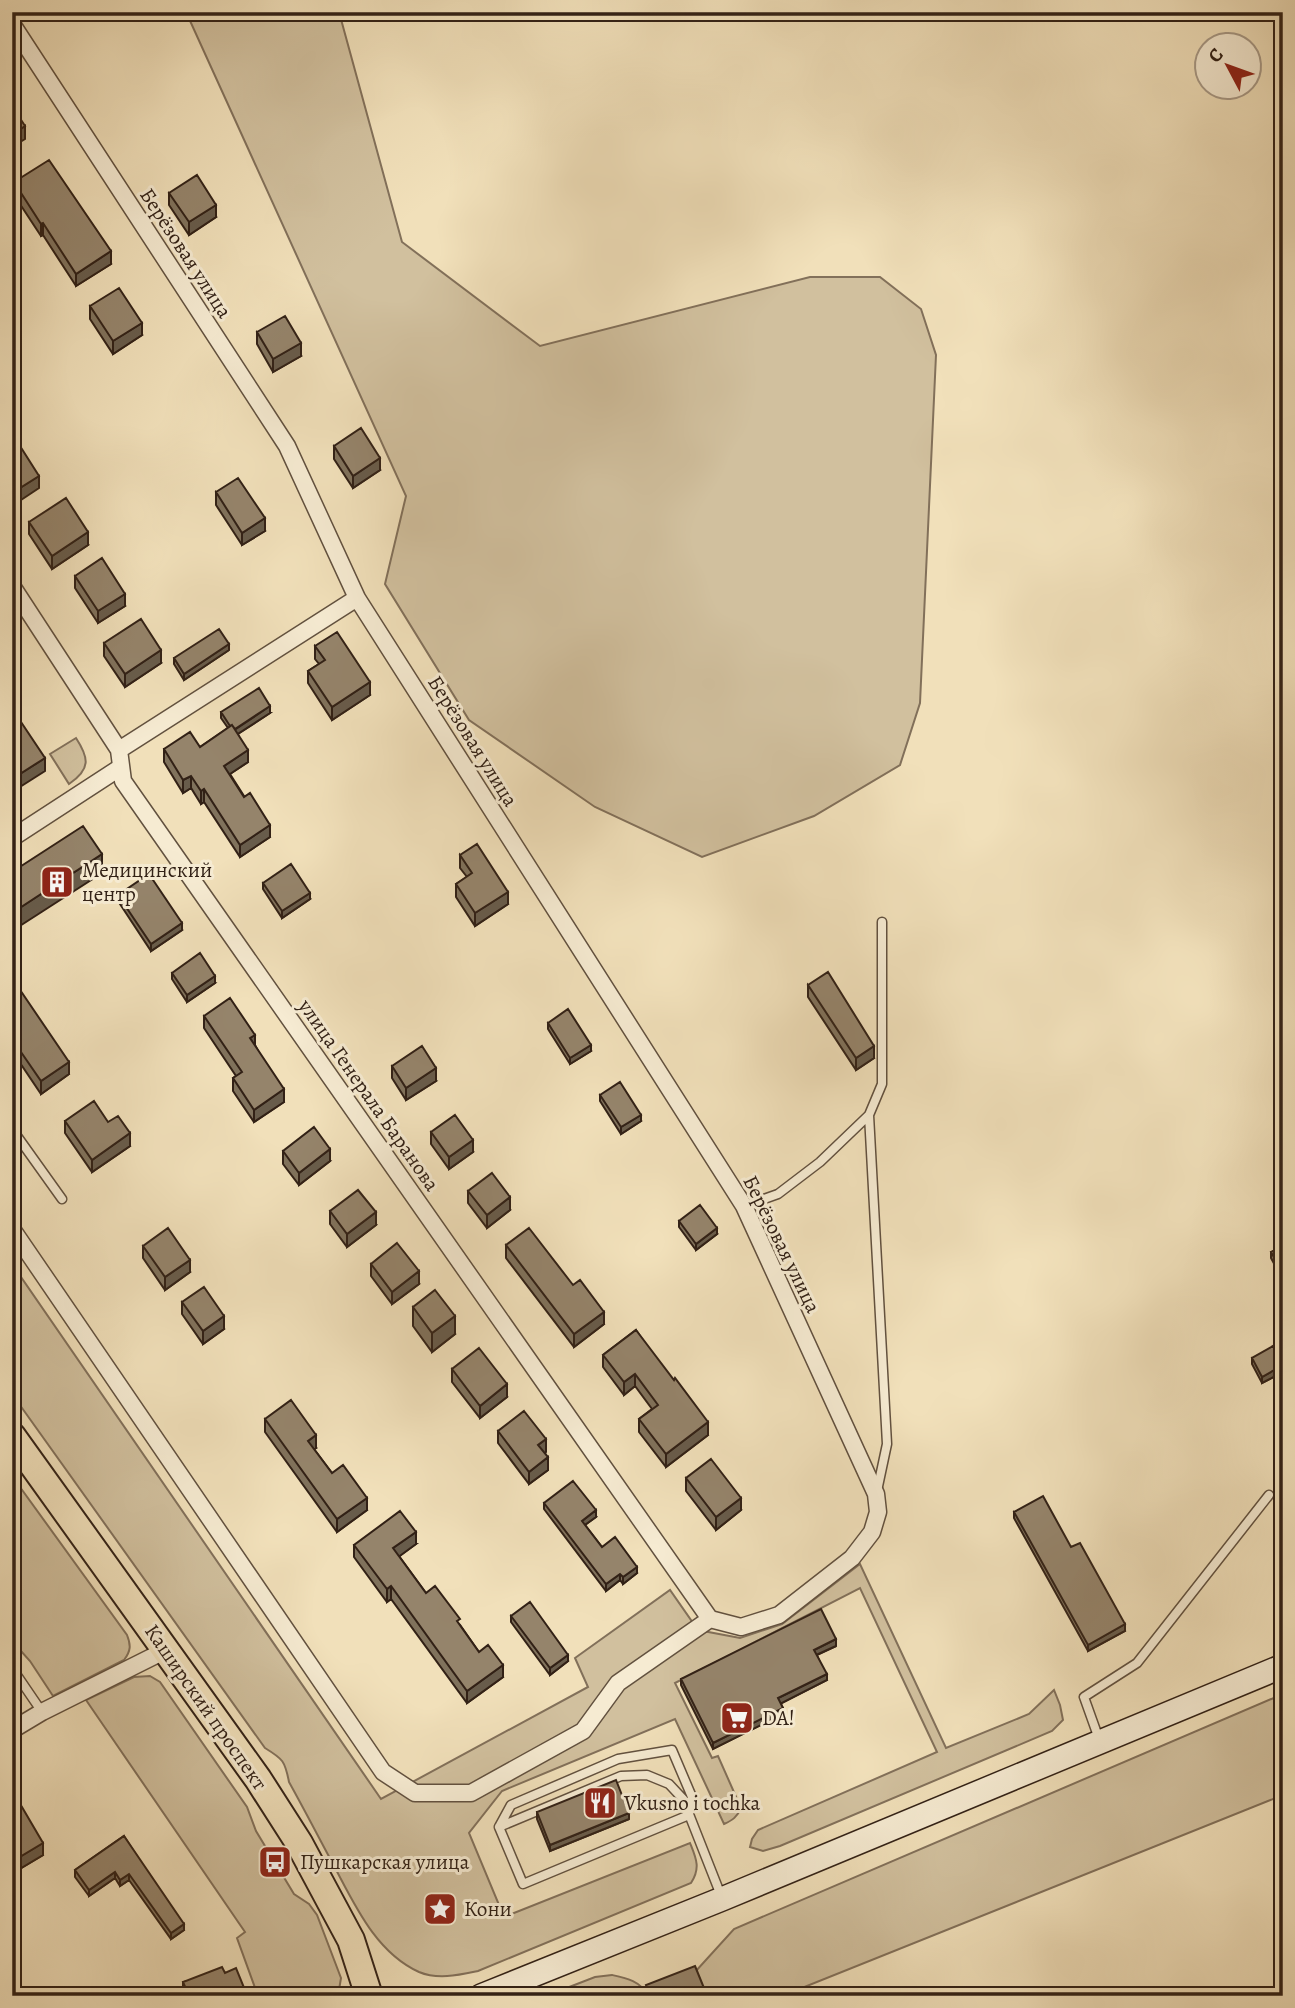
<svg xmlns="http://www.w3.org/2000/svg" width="1295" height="2008" font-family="Alegreya,serif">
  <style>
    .green { fill: #d1c09e; stroke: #82705a; stroke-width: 2 }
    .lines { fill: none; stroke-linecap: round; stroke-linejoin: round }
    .service-casing { stroke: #62513f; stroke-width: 11 }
    .minor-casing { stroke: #62513f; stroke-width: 19 }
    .secondary-casing { stroke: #322116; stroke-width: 26 }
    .primary-casing { stroke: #322116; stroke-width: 30 }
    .service { stroke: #f6ebd2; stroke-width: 8 }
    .minor { stroke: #f6ebd2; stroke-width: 16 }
    .secondary { stroke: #f6ebd2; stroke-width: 23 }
    .primary { stroke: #f1e0ba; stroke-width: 26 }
    .wall { fill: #80725c; stroke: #322116; stroke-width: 2 }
    .shaded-wall { fill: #685c4b; stroke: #322116; stroke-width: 2 }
    .building { fill: #95846b; stroke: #322116; stroke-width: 2 }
    .labels { text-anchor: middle; stroke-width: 6; stroke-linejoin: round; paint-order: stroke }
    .street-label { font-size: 21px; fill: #322116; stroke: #f6ebd2 }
    .poi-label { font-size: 21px; fill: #322116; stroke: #f6ebd2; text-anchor: start }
  </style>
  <rect width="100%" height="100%" fill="#f1e0ba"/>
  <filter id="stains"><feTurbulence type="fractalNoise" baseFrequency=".00286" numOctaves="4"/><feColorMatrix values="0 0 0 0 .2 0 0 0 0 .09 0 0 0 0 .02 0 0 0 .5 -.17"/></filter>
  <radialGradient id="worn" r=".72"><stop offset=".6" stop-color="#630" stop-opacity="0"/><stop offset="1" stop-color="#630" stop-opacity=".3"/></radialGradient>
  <!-- green -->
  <path class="green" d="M186,12h153l63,230 138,104 270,-69h70l41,32 15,46 -16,348 -20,62 -86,51 -112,41 -107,-50 -126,-87 -84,-136 21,-88z
    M76,738c13,20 15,31 -7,46l-19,-30z
    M12,1264l369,535 207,-112 -13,-29 95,-68 28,40 42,8 42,-14 78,-60 86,184 83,-34 25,-24 6,15 3,15 -11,11 -272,115 -17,5 -13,-4 2,-8 6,-9 179,-78 -77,-164 -185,95 37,75 6,-2 23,52c-4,9 -8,12 -17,16l-49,-105 -173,72 -33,42 35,84 186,-74c6,15 11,25 1,40l-213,88c-19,4 -40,9 -59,1 -44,-20 -65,-69 -86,-108 -15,-28 -29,-55 -44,-82 -4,-21 -6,-23 -24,-34l-253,-354z
    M12,1476l115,159c4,10 4,16 -3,25l-71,36 -23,-35 -18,-20z
    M150,1676l10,6 87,125 9,24 38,63 15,10 8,11 24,63 -3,18h-80l-21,-58 8,-6 -159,-232 48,-23z
    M1283,1694v101l-501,201h-77l-10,-24 39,-43z
    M612,1975c14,3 29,6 36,21h-102l49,-19z"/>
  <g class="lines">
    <defs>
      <path id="service" d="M869,1115l18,329 -10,47
        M12,1129l50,70
        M744,1206l34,-12 42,-32 49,-47 13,-31v-162
        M12,1668l30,44
        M1099,1739l-15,-42 53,-34 132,-168
        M499,1827l122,-51 26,-1 22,9 14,15 39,99
        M499,1827l12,-22 107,-46 54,-9 20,47 -3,16
        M499,1827l24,57 166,-69"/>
      <path id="minor" d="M12,24l275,422 70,152 387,608 132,288 2,18 -6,20 -20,26 -73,57 -38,12 -31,-8 -92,64 -35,48 -112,62h-56l-32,-21 -371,-543
        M12,586l107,164 4,31 587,838
        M119,750l238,-152
        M12,838l109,-71
        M12,1730l30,-18 124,-62"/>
      <path id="secondary" d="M481,1996l241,-97 561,-233"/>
      <path id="primary" d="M12,1436l246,343 41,64 52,97 18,56"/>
    </defs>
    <!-- service casing -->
    <use href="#service" class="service-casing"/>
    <!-- minor casing -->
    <use href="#minor" class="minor-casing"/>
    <!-- secondary casing -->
    <use href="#secondary" class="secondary-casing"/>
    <!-- primary casing -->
    <use href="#primary" class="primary-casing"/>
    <!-- service -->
    <use href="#service" class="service"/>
    <!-- minor -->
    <use href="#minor" class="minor"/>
    <!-- secondary -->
    <use href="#secondary" class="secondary"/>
    <!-- primary -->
    <use href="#primary" class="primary"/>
  </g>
  <!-- wall -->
  <path class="wall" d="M14,182l97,82 -35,22 -33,-51 -2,1 -27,-41z
    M169,193l47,24 -27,18 -20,-30z
    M90,306l52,29 -29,19 -23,-35z
    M257,332l44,24 -28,16 -16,-28z
    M334,446l46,24 -27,18 -19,-29z
    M216,492l49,39 -23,14 -26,-40z
    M29,522l59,23 -36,24 -23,-35z
    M75,576l50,30 -27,17 -23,-35z
    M104,643l57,20 -36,24 -21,-31z
    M315,646l55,49 -38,25 -24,-37v-12l11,-7 -4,-5z
    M229,650l-45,30 -10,-16v-6z
    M221,712l49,1 -32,21 10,28 -18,12 40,63 -30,20 -36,-55 -3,2 -10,-16 -8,5 -19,-31v-13l36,-2 28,-19 -7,-10z
    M460,855l48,49 -33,22 -19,-29v-13l11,-7 -7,-9z
    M263,883l47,16 -28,19 -19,-29z
    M118,895l64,35 -31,21 -33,-50z
    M172,973l43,10 -28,19 -15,-23z
    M12,982l57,92 -28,20 -29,-43z
    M808,985l66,73 -18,12 -48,-73z
    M204,1016l51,29 29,57 -30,20 -21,-31v-13l3,-2 -32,-48z
    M548,1023l43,28 -21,13 -22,-35z
    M392,1066l44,15 -30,19 -14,-22z
    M600,1095l41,26 -20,13 -21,-33z
    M65,1121l43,1 22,24 -38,26 -27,-39z
    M431,1132l42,20 -24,17 -18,-25z
    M283,1151l47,10 -31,24 -16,-21z
    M468,1191l42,19 -23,18 -19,-25z
    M330,1211l46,14 -29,22 -17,-23z
    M679,1221l38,13 -21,16 -17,-23z
    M506,1245l67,40 31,39 -30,23 -68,-89z
    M143,1246l47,26 -25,18 -22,-32z
    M1283,1246v34l-12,-22v-6z
    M371,1264l48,20 -27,20 -21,-28z
    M182,1302l42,27 -21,15 -21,-30z
    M413,1307l42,27 -23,18 -19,-26z
    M636,1330l72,105 -42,32 -27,-35v-13l13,-10 -17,-23 -11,9 -21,-28v-12z
    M1252,1358l31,6v8l-21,11 -10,-19z
    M452,1369l55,28 -27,21 -28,-36z
    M265,1419l51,29 -2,1 18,24 35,37 -30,22 -72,-100z
    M498,1431l48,21h-1l3,18 -19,14 -31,-41z
    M686,1478l55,32 -25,20 -30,-39z
    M544,1503l52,14 -11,8 17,22 35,26 -14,11 -3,-4 -14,11 -62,-82z
    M1014,1512l57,35 54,84 -37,20 -74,-133z
    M416,1544l-17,12 27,37 34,32 19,27 24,25 -36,26 -76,-104 -4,3 -33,-45v-12z
    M511,1616l57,45 -18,14 -39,-53z
    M836,1646l-19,9 10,25 -46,23 2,11 -70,35 -32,-64v-6z
    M12,1790l31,65 -25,15 -6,-9z
    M537,1812l92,7 -79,32 -13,-32z
    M124,1836l60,94 -13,9 -42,-59 -9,6 -5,-8 -26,18 -14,-19v-7z
    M225,1973l22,23h-61l-3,-7v-7z"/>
  <!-- shaded-wall -->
  <path class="shaded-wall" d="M25,126v13l-13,8v-12z
    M216,205v12l-27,18v-13z
    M43,223v12l-2,1v-12z
    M111,251v13l-35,22v-12z
    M142,323v12l-29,19v-13z
    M301,343v13l-28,16v-13z
    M380,458v12l-27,18v-12z
    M39,476v12l-27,18v-13z
    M265,518v13l-23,14v-12z
    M88,532v13l-36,24v-13z
    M125,594v12l-27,17v-12z
    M229,644v6l-45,30v-6z
    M161,650v13l-36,24v-13z
    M14,680v13l-2,1v-13z
    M370,682v13l-38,25v-13z
    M270,706v7l-37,24v-6z
    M248,750v12l-24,16v-12z
    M45,758v13l-33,21v-13z
    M191,776v12l-8,5v-13z
    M204,789v13l-3,2v-13z
    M270,825v12l-30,20v-12z
    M102,854v19l-90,58v-18z
    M508,892v12l-33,22v-13z
    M310,893v6l-28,19v-7z
    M182,923v7l-31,21v-7z
    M215,976v7l-28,19v-7z
    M255,1035v12l-5,-9z
    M591,1045v6l-21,13v-6z
    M874,1046v12l-18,12v-12z
    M69,1062v12l-28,20v-13z
    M436,1068v13l-30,19v-12z
    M284,1089v13l-30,20v-12z
    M641,1115v6l-20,13v-7z
    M130,1133v13l-38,26v-12z
    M473,1140v12l-24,17v-12z
    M330,1149v12l-31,24v-12z
    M510,1197v13l-23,18v-13z
    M376,1212v13l-29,22v-13z
    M717,1228v6l-21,16v-6z
    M190,1260v12l-25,18v-13z
    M419,1271v13l-27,20v-12z
    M604,1312v12l-30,23v-13z
    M224,1316v13l-21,15v-13z
    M455,1316v18l-23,18v-19z
    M1283,1365v7l-21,11v-6z
    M635,1374v12l-11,9v-13z
    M507,1384v13l-27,21v-12z
    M708,1422v13l-42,32v-13z
    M316,1435v13l-8,6v-13z
    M546,1439v13l-8,5v-12z
    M548,1457v13l-19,14v-12z
    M367,1498v12l-30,22v-13z
    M741,1498v12l-25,20v-13z
    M596,1510v7l-14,10v-6z
    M416,1532v12l-23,17v-13z
    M637,1567v6l-14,11v-7z
    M620,1574v6l-14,11v-7z
    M391,1586v13l-4,3v-13z
    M1125,1624v7l-37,20v-6z
    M836,1639v7l-22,10v-6z
    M568,1655v6l-18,14v-7z
    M503,1665v12l-36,26v-12z
    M827,1674v6l-49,25v-7z
    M783,1708v6l-70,35v-6z
    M629,1813v6l-79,32v-6z
    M43,1843v12l-25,15v-12z
    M115,1872v6l-26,18v-6z
    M129,1874v6l-9,6v-6z
    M184,1924v6l-13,9v-6z"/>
  <!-- building -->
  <path class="building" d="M12,106l13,20 -13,9z
    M49,160l62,91 -35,23 -33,-51 -2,1 -27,-42z
    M197,175l19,30 -27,17 -20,-29z
    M119,288l23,35 -29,18 -23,-35z
    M285,316l16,27 -28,16 -16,-27z
    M361,428l19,30 -27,18 -19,-30z
    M20,446l19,30 -27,17v-42z
    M238,478l27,40 -23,15 -26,-41z
    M66,498l22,34 -36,24 -23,-34z
    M102,558l23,36 -27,17 -23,-35z
    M141,619l20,31 -36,24 -21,-31z
    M219,629l10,15 -45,30 -10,-16z
    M337,632l33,50 -38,25 -24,-36 17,-11 -10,-14z
    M259,688l11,18 -35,23 -3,-4 -2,1 -9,-14z
    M17,716l28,42 -33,21v-60z
    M232,725l16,25 -24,16 20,31 6,-4 20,32 -30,20 -36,-56 -3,2 -10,-15 -8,4 -19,-31 26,-17 10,15z
    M83,826l19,28 -90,59v-41z
    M477,844l31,48 -33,21 -19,-29 16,-11 -12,-18z
    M291,864l19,29 -28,18 -19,-28z
    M149,874l33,49 -31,21 -33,-49z
    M200,953l15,23 -28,19 -15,-22z
    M828,972l46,74 -18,12 -48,-73z
    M14,981l55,81 -28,19 -29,-42v-57z
    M230,998l25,37 -5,3 34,51 -30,21 -21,-32 9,-6 -38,-56z
    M568,1009l23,36 -21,13 -22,-35z
    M422,1046l14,22 -30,20 -14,-22z
    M620,1082l21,33 -20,12 -21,-32z
    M94,1101l14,21 10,-6 12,17 -38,27 -27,-39z
    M455,1115l18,25 -24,17 -18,-25z
    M314,1127l16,22 -31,24 -16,-22z
    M492,1173l18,24 -23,18 -19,-24z
    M358,1190l18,22 -29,22 -17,-23z
    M700,1205l17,23 -21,16 -17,-23z
    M168,1228l22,32 -25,17 -22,-31z
    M529,1228l44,57 7,-5 24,32 -30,22 -68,-89z
    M397,1243l22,28 -27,21 -21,-28z
    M1283,1246v27l-12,-21z
    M204,1287l20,29 -21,15 -21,-29z
    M435,1290l20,26 -23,17 -19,-26z
    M636,1330l38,50 1,-2 33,44 -42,32 -27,-35 19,-14 -23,-31 -11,8 -21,-27z
    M1273,1346l10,19 -21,12 -10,-19z
    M479,1348l28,36 -27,22 -28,-37z
    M291,1400l25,35 -8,6 24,32 11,-8 24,33 -30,21 -72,-100z
    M524,1411l22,28 -8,6 10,12 -19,15 -31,-41z
    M711,1459l30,39 -25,19 -30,-39z
    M573,1481l23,29 -14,11 20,26 13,-10 22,30 -14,10 -3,-3 -14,10 -62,-81z
    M1043,1496l28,51 9,-4 45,81 -37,21 -74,-133z
    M400,1511l16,21 -23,16 33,45 9,-7 25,33 -3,2 22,31 9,-7 15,20 -36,26 -76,-105 -4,3 -33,-44z
    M530,1602l38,53 -18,13 -39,-52z
    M821,1609l15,30 -22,11 13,24 -49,24 5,10 -70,35 -32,-64z
    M616,1780l13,33 -79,32 -13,-33z
    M12,1790l31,53 -25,15 -6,-9z
    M124,1836l60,88 -13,9 -42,-59 -9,6 -5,-8 -26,18 -14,-20z
    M695,1966l11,27 -8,3h-47l-5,-11z
    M222,1967l3,6 11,-5 11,27 -58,1 -6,-14z
    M616,1992l2,4h-14z"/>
  <!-- icons -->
  <defs>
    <symbol id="building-square" viewBox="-11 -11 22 22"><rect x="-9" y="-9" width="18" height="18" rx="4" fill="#8f2418" stroke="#f6ebd2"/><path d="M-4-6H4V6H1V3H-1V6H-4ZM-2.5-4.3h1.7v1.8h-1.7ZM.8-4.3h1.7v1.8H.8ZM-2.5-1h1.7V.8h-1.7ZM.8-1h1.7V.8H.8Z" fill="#fff"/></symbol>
    <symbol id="supermarket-square" viewBox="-11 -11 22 22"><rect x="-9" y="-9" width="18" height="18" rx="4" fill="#8f2418" stroke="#f6ebd2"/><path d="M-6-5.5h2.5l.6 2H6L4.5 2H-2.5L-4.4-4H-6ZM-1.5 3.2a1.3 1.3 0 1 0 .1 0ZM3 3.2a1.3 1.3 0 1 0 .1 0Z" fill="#fff"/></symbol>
    <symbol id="restaurant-square" viewBox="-11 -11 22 22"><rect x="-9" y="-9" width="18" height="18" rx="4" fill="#8f2418" stroke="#f6ebd2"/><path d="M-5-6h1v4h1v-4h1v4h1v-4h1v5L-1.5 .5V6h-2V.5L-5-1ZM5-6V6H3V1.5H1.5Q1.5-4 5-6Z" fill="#fff"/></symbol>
    <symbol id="bus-square" viewBox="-11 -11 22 22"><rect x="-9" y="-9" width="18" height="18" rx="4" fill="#8f2418" stroke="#f6ebd2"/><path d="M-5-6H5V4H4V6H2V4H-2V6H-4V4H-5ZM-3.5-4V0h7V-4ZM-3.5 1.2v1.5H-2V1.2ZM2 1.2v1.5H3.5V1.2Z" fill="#fff"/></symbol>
    <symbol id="sight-square" viewBox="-11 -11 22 22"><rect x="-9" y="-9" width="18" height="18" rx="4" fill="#8f2418" stroke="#f6ebd2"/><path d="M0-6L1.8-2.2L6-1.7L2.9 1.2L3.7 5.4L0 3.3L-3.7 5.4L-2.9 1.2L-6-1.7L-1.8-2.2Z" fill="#fff"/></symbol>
  </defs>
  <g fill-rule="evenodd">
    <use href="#building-square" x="38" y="863" width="38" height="38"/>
    <use href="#supermarket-square" x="718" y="1699" width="38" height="38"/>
    <use href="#restaurant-square" x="581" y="1784" width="38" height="38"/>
    <use href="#bus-square" x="256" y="1843" width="38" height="38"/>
    <use href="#sight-square" x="421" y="1890" width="38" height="38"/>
  </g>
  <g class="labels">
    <!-- street labels -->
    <g class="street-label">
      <text transform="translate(186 253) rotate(57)" y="7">Берёзовая улица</text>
      <text transform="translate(473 741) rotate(58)" y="7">Берёзовая улица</text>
      <text transform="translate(369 1095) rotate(55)" y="7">улица Генерала Баранова</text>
      <text transform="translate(782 1244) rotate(64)" y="7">Берёзовая улица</text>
      <text transform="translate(206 1707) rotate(55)" y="7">Каширский проспект</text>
    </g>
    <!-- poi labels -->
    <g class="poi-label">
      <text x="82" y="877">Медицинский<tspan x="82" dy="24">центр</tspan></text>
      <text x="762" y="1725">DA!</text>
      <text x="624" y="1810">Vkusno i tochka</text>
      <text x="300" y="1869">Пушкарская улица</text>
      <text x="464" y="1916">Кони</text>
    </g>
  </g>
  <!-- margin -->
  <rect width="1295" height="2008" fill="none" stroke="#f1e0ba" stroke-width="42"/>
  <rect x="14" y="14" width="1267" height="1980" fill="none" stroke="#322116" stroke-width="3.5"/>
  <rect x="21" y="21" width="1253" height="1966" fill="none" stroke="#322116" stroke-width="2"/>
  <!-- north arrow -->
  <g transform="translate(1228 66) rotate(311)"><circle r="33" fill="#f6ebd2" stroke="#a89a87" stroke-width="2"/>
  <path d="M0-5L12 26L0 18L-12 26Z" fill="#8f2418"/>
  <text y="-10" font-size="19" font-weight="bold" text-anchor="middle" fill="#322116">С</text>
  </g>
  <rect width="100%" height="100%" filter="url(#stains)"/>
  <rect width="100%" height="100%" fill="url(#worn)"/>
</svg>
